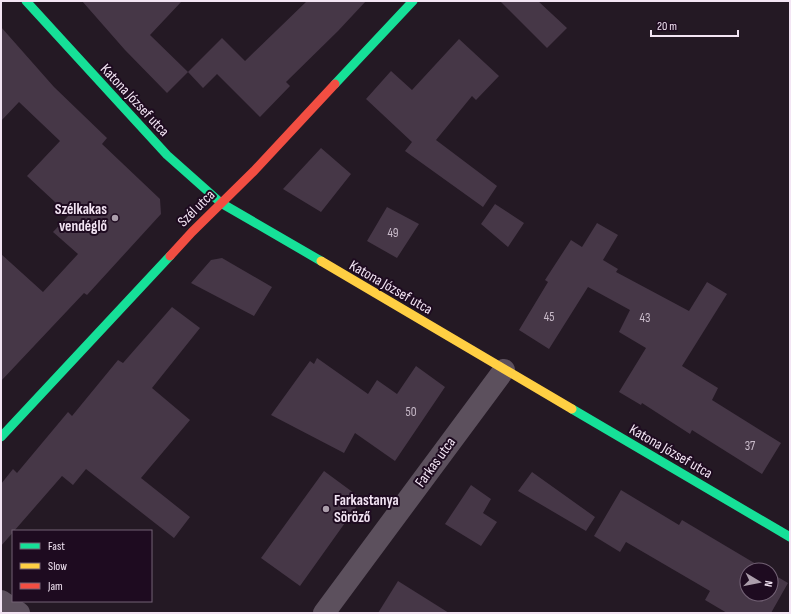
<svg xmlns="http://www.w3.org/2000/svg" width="791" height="614" font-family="'Sofia Sans Condensed',sans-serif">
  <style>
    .building { fill: #463747 }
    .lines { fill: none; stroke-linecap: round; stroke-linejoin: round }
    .street { stroke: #5c505d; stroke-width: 22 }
    .fast { stroke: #16e098; stroke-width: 9 }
    .slow { stroke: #ffcf43; stroke-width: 9 }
    .jam { stroke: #f24e42; stroke-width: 9 }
    .poi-dot { fill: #ab9eab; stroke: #1e0b20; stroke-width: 1.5 }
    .labels { text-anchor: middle; stroke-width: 4; stroke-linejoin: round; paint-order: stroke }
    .number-label { font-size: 13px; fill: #c8bac9 }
    .street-label { font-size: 15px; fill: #f3e5f4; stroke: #1e0b20 }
    .poi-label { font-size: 15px; font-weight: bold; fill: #f3e5f4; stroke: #1e0b20; text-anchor: end }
  </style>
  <rect width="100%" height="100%" fill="#241924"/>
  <!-- building -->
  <path class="building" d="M82,1h100l-32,34 38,37 -21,21 -42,-43z
    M307,1h59l-28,30 -52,51 4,4 -30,31 -43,-43 -14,14 -15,-16 34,-34 23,23z
    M500,1h38l29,27 -20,20z
    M1,27l53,60 53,51 -5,6 58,55 1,15 -74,81 -3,-2 -83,88v-127l42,38 35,-38 -25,-22 16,-17 -42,-39 33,-35 -41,-39 -18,19z
    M459,39l40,37 -23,24 -4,-4 -36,44 61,46 -14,21 -78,-56 7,-9 -46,-43 25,-28 21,19z
    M321,148l30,26 -30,38 -38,-23z
    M495,204l29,19 -16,24 -27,-23z
    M387,207l32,17 -22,34 -30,-17z
    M597,223l21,12 -15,25 15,9 -2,3 73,39 18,-29 20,12 -45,72 36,22 -6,12 69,43 -19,31 -70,-44 -2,4 -48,-31 -1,2 -22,-13 27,-44 -27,-16 11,-22 -42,-23 -39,62 -30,-19 29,-48 -3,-2 26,-40 11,7z
    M222,258l50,29 -18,29 -63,-33 20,-23z
    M172,307l28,21 -48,60 38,32 -49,58 49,39 -16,21 -88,-69 -13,16 -11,-9 -61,70v-62l12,-15 4,4 51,-61 4,4 46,-56 5,3z
    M317,358l51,36 9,-14 20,14 19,-28 29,21 -50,74 -40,-28 -11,20 -73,-38 39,-54 4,3z
    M324,471l38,28 -62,87 -39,-28z
    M532,472l63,45 -9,14 -68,-40z
    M471,485l20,14 -8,14 14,9 -16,24 -36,-22z
    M621,490l58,35 3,-5 84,50h-19v24h24v-21l17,10 -17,30h-44l-22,-13 5,-9 -84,-49 -6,10 -26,-16z
    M398,581l51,32h-71z"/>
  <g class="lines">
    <!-- street -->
    <path class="street" d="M1,601l18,12
      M324,613l180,-243"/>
    <!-- fast -->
    <path class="fast" d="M26,1l141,154 54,48 100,58
      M335,84l78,-83
      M572,409l218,128
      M1,437l169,-181"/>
    <!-- slow -->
    <path class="slow" d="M321,261l251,148"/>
    <!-- jam -->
    <path class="jam" d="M170,256l22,-24 62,-61 81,-87"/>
  </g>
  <!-- markers -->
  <g class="poi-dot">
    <circle cx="115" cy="218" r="4"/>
    <circle cx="326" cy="509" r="4"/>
  </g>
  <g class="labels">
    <!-- number labels -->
    <g class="number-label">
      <text x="393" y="237">49</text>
      <text x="549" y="321">45</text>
      <text x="645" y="322">43</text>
      <text x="411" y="416">50</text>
      <text x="750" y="450">37</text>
    </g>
    <!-- street labels -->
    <g class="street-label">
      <text transform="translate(135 100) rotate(47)" y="5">Katona József utca</text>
      <text transform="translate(196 208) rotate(-45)" y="5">Szél utca</text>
      <text transform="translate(391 287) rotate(30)" y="5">Katona József utca</text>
      <text transform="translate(671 451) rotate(30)" y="5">Katona József utca</text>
      <text transform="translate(435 462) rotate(-54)" y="5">Farkas utca</text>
    </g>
    <!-- poi labels -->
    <g class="poi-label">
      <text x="107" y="214">Szélkakas<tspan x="107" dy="17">vendéglő</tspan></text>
      <text x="334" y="505" text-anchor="start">Farkastanya<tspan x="334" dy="17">Söröző</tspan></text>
    </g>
  </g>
  <!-- border -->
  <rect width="791" height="614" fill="none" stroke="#f3e5f4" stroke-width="4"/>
  <!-- legend -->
  <rect x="12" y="530" width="140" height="72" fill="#1e0b20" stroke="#736275"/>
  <rect x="20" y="543" width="20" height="6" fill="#16e098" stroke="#736275"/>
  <text x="48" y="550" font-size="12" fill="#f3e5f4">Fast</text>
  <rect x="20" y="563" width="20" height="6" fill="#ffcf43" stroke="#736275"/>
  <text x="48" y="570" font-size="12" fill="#f3e5f4">Slow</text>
  <rect x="20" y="583" width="20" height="6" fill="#f24e42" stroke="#736275"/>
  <text x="48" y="590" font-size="12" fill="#f3e5f4">Jam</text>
  <!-- north arrow -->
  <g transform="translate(759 582) rotate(100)"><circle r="19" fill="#1e0b20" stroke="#736275"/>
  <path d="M0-3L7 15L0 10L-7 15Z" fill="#ab9eab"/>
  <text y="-6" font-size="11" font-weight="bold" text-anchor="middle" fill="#f3e5f4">N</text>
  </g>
  <!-- scale -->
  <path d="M651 30v6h87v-6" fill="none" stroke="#f3e5f4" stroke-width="2"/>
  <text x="657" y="30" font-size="12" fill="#f3e5f4" stroke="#1e0b20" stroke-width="3" paint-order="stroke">20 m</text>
</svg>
